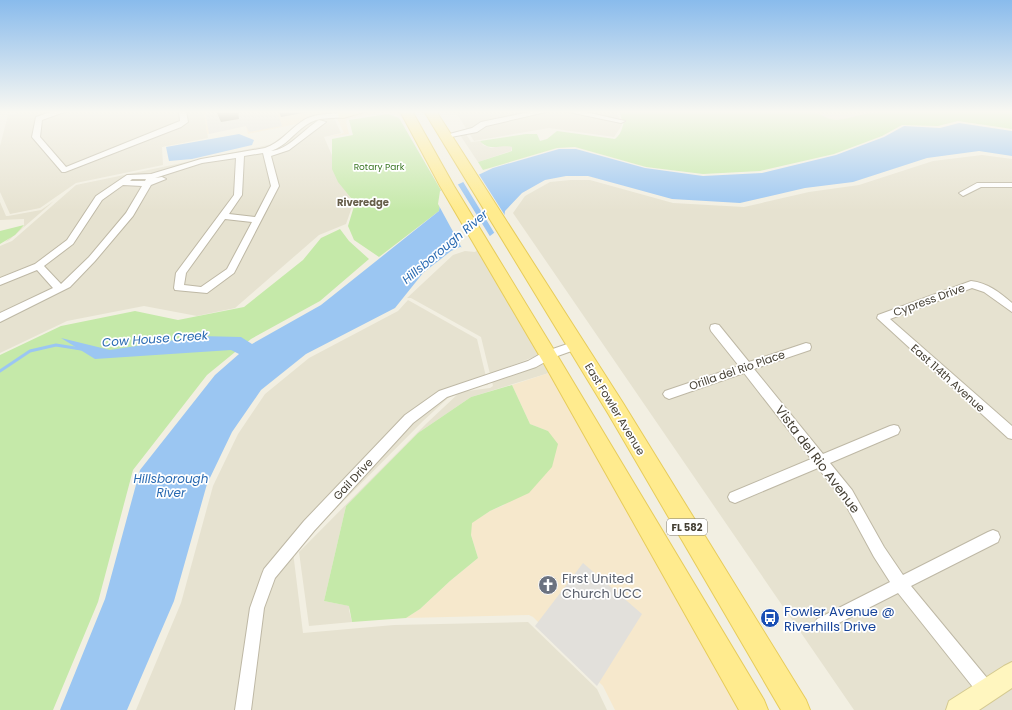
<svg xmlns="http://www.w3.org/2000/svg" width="1012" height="710" font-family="Poppins,sans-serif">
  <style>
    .residential { fill: #e6e2d0 }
    .commercial { fill: #f6e8cc }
    .green { fill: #c5e9a9 }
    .parking { fill: #e2e0db }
    .water { fill: #9bc6f2 }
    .pier { fill: #f2efe2 }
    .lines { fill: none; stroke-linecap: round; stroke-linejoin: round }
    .stream { stroke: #9bc6f2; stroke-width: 3 }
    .street-casing { stroke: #beb8a5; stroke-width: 2 }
    .secondary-casing { stroke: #d4c990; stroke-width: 2 }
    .primary-casing { stroke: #e7cc5b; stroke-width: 2 }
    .street { fill: #fff; fill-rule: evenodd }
    .secondary { fill: #fff6bf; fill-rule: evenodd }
    .primary { fill: #ffeb8e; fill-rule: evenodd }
    .shaded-wall { fill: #948f80 }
    .labels { text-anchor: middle; stroke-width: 3.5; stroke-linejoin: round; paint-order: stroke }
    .far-park-label { font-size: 9px; fill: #3b7725; stroke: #fff }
    .far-neighbourhood-label { font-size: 10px; font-weight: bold; fill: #675e4a; stroke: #fff }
    .shield { fill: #fff; stroke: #7c7970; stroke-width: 1 }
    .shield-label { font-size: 10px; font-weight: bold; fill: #443f33 }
    .street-label { font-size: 11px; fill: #443f33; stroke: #fff }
    .water-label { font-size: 12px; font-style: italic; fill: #296ab2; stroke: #fff }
    .near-street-label { font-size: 13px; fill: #443f33; stroke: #fff }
    .near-worship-label { font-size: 13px; fill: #5b616d; stroke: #fff; text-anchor: start }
    .near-transit-label { font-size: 13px; fill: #164399; stroke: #fff; text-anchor: start }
  </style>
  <rect width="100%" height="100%" fill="#f2efe2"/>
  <!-- residential -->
  <path class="residential" d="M29,111h175l4,27 -46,9 1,18 -87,18 -36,25 -30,6 -10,-22v-46l8,-31z
    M455,111h161l6,14 -8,12 -65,-9 -75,13z
    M814,111h69l-16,3 -18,6h-10l-15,-2z
    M333,116l8,17 -17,4 29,67 -7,20 -27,11 -84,73 -38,8 -53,-10 -77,15 -67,32v-107l12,-5 64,-56 197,-41 40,-24z
    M466,134l5,8 9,-1 3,4 8,3 14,-3 7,2 -1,4 -33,11 -18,-27z
    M982,155l30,4v551h-158l-341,-497 12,-17 25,-14 20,-2h20l83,23 71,4 65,-15 50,-7 74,-24z
    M54,201l-45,39 -4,2 19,-16v-7l-24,1v-18l6,14h2l33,-6z
    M478,249l61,106 -49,19 -9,-37 -70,-39h-4l46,-43 12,-4 10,1z
    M408,300l69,39 11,46 -28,2 -37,34 -130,131 10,81 91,-8 134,-3 69,67 10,21h-471l45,-107 32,-117 25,-52 27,-40 44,-36 89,-47z
    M543,363l6,10 -78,24 -53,36 -72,73 -22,95 26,5 -1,4 3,12 -43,4 -10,-74 128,-129 33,-31 30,-4 3,-2 -1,-5z"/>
  <!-- commercial -->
  <path class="commercial" d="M204,111h129l2,5 -87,18 -2,-8 -39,8z
    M372,111h28l7,13 -6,-7 -10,-5 -13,1 -30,6 -2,2 3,13 -21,3 16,-4 -7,-15z
    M549,373l194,337h-128l-12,-24 -70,-69 -4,-2 -123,3 14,-9 30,-28 28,-23 -7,-23v-12l19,-12 14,-6 44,-74 -18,-7 -18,-39z"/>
  <!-- green -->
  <path class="green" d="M619,111h195c21,14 29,8 51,3 6,-1 12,-1 18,-3h129v18l-54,-8 -20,5 -36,-1 -20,11 -48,18 -74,17 -57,3 -57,-7 -71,-20 -18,1 -74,22 -5,-8 34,-11v-4c-12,-3 -23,5 -32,-6l46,-7h11l3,7 7,-2 10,-8 58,8c8,-7 6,-11 10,-19h-3z
    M388,114l11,4 43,74 -3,19 -60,46 -25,-17 -6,-14 7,-23 -17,-21 -6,-13v-30l21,-4 -4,-15z
    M24,225l-9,10 -15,9v-13z
    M340,229l9,12 20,18 -49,42 -69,38 -44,36 -74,95 -35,132 -45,108h-53v-355l61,-29 74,-15 43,9 66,-13 59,-47 18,-22z
    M512,385l18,39 18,7 10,13 -6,23 -23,26 -39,18 -18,12 -1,12 7,23 -28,23 -30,28 -14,9 -54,4 -3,-16 -25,-5 22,-95 72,-73 53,-36z"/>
  <!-- parking -->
  <path class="parking" d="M205,111h72l5,15 -33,6 -3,-6 -37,8z
    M583,563l59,51 -45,72 -62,-60z"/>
  <!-- water -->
  <path class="water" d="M959,123l53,8v25l-33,-5 -52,7 -74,24 -48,6 -65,15 -68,-4 -84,-23h-22l-21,4 -23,13 -17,18 -2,15 -30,23 -13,-2 -9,4 -28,22 -28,35 -89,46 -45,36 -29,42 -25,52 -33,117 -47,109h-67l45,-111 35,-129 75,-95 24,-21 -8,-4 -136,9 -34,-21 49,12 90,-14 41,1 11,7 69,-39 118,-94 3,-19 51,-24 66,-19h17l69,19 58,8 59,-3 74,-18 48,-18 20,-11 36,2z
    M239,134l15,6 -2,5 -60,14 -23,2 -3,-14z"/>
  <!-- pier -->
  <path class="pier" d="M478,173l28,44 -2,10 -9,7 -33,-54z
    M457,183l34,55 -17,13 -11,-1 -25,-46 2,-13z"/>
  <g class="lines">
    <!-- stream -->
    <path class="stream" d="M0,371l30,-20 26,-6 25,4"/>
    <defs>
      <path id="street" d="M54,111h13l-25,9 -2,17 26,30 109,-44 5,-2 -1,-10h7l2,11 -7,5 -116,45h-3l-30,-35 4,-20z
        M534,111h16l-64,15 -9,6 -31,6 -4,-2 30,-8 9,-6z
        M564,111h17l44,10 -4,2z
        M343,113h3v4c-14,2 -28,-1 -40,8 -13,9 -20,21 -35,26 17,-1 33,-22 48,-31l7,2 -37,28 -18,6 8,30 -45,87 -27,20 -32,-3 -1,-2 2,-15 58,-78 2,-37 -34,5 -47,15 7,-1 4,2 -15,6 -18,31 -38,45 -25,26 -70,35v-9l53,-25 -16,-18 -37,15v-7l35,-14 32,-24 29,-44 31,-21 24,-1 50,-15 64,-11c15,-5 23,-17 36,-26 12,-9 28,-8 42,-9zM263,153l8,33 -16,31 -26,-3 13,-19 2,-39zM132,179h14l-1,2h-15zM123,185l19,1 -16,27 -37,44 -28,27 -17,-18 29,-22 29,-44zM225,219l27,3 -25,47 -26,18 -17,-2 2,-12z
        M977,183h35v4h-31l-18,9 -4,-3z
        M971,281c17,2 28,11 41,22v9l-28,-20 -12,-4 -82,31 122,107v13l-4,-1 -131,-120 1,-3z
        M715,324l4,1 30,37 57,-19 4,1 1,3 -1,3 -56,19 69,85 67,-28 4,-1 4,1 2,4 -2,4 -68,29 22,27 32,57 19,28 85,-43 5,-2 5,2 2,5 -2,5 -87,44 81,98 2,6 -2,6 -6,2 -6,-2 -82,-103 -71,36 -5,3 -5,-3 -3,-5 3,-5 73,-37 -16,-25 -32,-59 -24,-30 -83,35 -5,-2 -2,-4 2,-4 81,-34 -67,-86 -75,26 -4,-2 -2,-3 2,-3 74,-25 -28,-35 -1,-3 1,-3z
        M576,341l4,1 1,3 -1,3 -28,10 -16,9 -89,30 -34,26 -99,108 -39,47 -11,30 -13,102h-16l15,-102 12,-34 2,-5 40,-48 101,-106 34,-24 89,-30 16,-9z"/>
      <path id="secondary" d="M337,111h31l-25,7 -4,-1z
        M1012,662v26l-33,22h-33l3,-9 55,-35z"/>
      <path id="primary" d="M400,111h12l42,75 100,164 210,350 4,10h-29l-197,-350 -102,-174z
        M424,111h12l187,292 183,297 4,10h-29l-172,-295z"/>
    </defs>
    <!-- street casing -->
    <use href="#street" class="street-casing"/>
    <!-- secondary casing -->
    <use href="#secondary" class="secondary-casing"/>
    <!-- primary casing -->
    <use href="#primary" class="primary-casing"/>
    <!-- street -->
    <use href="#street" class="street"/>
    <!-- secondary -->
    <use href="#secondary" class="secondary"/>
    <!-- primary -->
    <use href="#primary" class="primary"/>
  </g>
  <!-- shaded-wall -->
  <path class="shaded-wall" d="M216,111h22l1,8 -18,3z
    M279,111h28l1,1 -27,5z"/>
  <!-- sky -->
  <linearGradient id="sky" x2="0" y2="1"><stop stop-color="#89bbec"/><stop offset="0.53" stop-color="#f9f8f2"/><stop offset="1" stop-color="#f9f8f2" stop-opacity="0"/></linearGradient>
  <rect width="1012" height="211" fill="url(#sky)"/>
  <!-- icons -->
  <defs>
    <symbol id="church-disc" viewBox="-11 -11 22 22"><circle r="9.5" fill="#6b7280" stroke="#fff"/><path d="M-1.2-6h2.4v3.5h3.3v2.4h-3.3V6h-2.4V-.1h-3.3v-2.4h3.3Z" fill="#fff"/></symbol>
    <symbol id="bus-disc" viewBox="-11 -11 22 22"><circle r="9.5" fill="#1a4fb4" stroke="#fff"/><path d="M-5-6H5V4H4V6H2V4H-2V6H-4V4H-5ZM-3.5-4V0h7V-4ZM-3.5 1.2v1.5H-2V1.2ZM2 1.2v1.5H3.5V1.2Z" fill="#fff"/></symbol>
  </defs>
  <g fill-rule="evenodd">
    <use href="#church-disc" x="537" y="574" width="22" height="22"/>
    <use href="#bus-disc" x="759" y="607" width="22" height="22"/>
  </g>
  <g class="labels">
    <!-- far-park labels -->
    <g class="far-park-label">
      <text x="379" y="170">Rotary Park</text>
    </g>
    <!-- far-neighbourhood labels -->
    <g class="far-neighbourhood-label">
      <text x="363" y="206">Riveredge</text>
    </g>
    <!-- shield labels -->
    <rect class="shield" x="667" y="519" width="40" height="16" rx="3"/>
    <g class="shield-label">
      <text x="687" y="531">FL 582</text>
    </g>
    <!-- street labels -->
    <g class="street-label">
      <text transform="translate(929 300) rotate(-20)" y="4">Cypress Drive</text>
      <text transform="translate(737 370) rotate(-19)" y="4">Orilla del Rio Place</text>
      <text transform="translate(948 378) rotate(42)" y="4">East 114th Avenue</text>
      <text transform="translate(615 409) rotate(59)" y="4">East Fowler Avenue</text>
      <text transform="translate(353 479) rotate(-47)" y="4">Gail Drive</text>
    </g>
    <!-- water labels -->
    <g class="water-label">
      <text transform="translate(445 247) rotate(-40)" y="4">Hillsborough River</text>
      <text transform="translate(155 339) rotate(-4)" y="4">Cow House Creek</text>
      <text x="171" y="483">Hillsborough<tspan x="171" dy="14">River</tspan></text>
    </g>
    <!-- near-street labels -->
    <g class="near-street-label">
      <text transform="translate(818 459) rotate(53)" y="5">Vista del Rio Avenue</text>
    </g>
    <!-- near-worship labels -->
    <g class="near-worship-label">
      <text x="562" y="583">First United<tspan x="562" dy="15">Church UCC</tspan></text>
    </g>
    <!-- near-transit labels -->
    <g class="near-transit-label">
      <text x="784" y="616">Fowler Avenue @<tspan x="784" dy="15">Riverhills Drive</tspan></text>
    </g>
  </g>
</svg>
